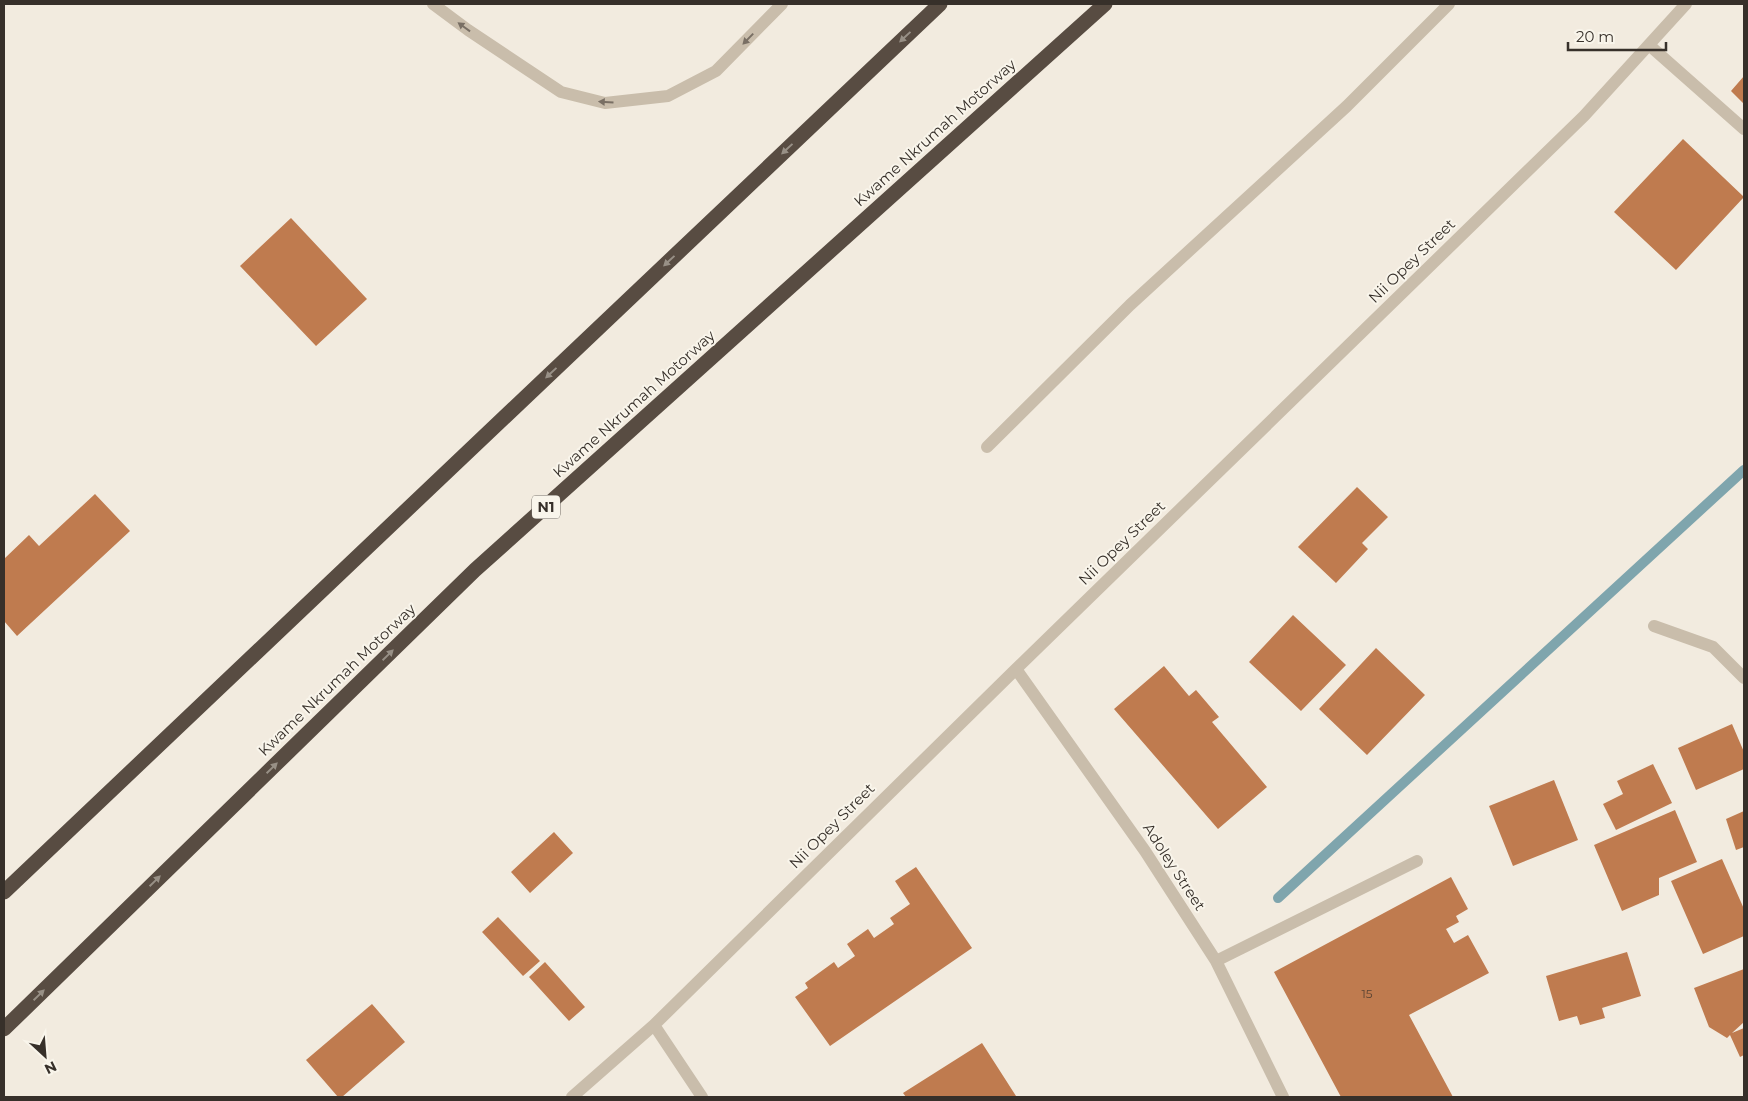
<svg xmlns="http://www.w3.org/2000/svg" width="1748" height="1101" font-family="Montserrat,sans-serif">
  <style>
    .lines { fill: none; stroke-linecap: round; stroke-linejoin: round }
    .stream { stroke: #7fa5ad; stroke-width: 10 }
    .building { fill: #bf7b4f }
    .minor { stroke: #c9bdab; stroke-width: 12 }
    .highway { stroke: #584c42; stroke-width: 15 }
    .oneway { fill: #796f64 }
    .oneway2 { fill: #989086 }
    .labels { text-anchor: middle; stroke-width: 4; stroke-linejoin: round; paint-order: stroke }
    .number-label { font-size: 12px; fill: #594333 }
    .shield { fill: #f9f5eb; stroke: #716b64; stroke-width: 1 }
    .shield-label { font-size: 14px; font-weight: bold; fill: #37302a }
    .street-label { font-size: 15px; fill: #37302a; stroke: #f9f5eb }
  </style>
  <rect width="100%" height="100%" fill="#f2ebdf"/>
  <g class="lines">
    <!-- stream -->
    <path class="stream" d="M1278,898l466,-428"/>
  </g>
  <!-- building -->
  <path class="building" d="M1744,76v28l-13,-13z
    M1683,139l61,58 -68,73 -62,-58z
    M291,218l76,81 -51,47 -76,-80z
    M1357,487l31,30 -26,26 6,6 -32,34 -38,-36z
    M95,494l35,37 -113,105 -13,-15v-62l25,-24 10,11z
    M1293,615l53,50 -45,46 -52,-49z
    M1376,648l49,47 -58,60 -48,-46z
    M1164,666l25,30 7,-6 23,27 -7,5 55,65 -49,42 -104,-120z
    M1732,724l12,28v17l-48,21 -18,-42z
    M1653,764l19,39 -56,27 -13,-26 20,-10 -6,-13z
    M1554,780l24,60 -65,26 -24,-60z
    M1675,810l22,52 -38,16v17l-37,16 -28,-66z
    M1744,811v36l-8,3 -10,-31z
    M554,832l19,21 -43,40 -19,-21z
    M1722,859l22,50v27l-41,18 -32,-73z
    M916,867l56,81 -142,98 -35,-49 13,-9 -3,-5 29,-21 4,6 17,-12 -8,-12 21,-15 6,9 20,-14 -4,-6 20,-14 -15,-23z
    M1451,877l17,32 -12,7 3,6 -13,7 8,14 14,-8 21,38 -80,42 44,82h-112l-67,-125z
    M498,917l42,44 -17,15 -41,-44z
    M1627,952l14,44 -39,12 3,10 -25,7 -3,-9 -18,5 -13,-45z
    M545,962l40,45 -16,14 -40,-44z
    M1744,969v53l-12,11 12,-5v27l-4,2 -10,-22 -3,3 -18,-11 -15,-39z
    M372,1004l33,38 -63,55h-4l-32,-37z
    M982,1043l34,53 -3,1h-107l-3,-4z"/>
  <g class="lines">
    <!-- minor -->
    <path class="minor" d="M433,4l35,26 93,62 44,11 63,-7 48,-25 66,-67
      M1649,45l95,84
      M987,447l143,-142 217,-199 102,-102
      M1654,626l59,21 31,31
      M1016,669l129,182 71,110 67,136
      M1216,961l201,-100
      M654,1025l48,72
      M572,1097l82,-72 362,-356 568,-553 102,-112"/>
    <!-- highway -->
    <path class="highway" d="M4,892l936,-888
      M4,1029l471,-459 630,-566"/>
  </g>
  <!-- one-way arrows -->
  <defs><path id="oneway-solid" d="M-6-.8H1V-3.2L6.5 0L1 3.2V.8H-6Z" transform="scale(1.25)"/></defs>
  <g class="oneway">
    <use href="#oneway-solid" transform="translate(464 27) rotate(-144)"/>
    <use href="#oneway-solid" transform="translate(748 39) rotate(134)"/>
    <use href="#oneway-solid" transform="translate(606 102) rotate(-177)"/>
  </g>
  <g class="oneway2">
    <use href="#oneway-solid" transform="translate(905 37) rotate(137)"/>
    <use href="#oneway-solid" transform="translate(787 149) rotate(137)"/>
    <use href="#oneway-solid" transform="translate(669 261) rotate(137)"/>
    <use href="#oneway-solid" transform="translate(551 373) rotate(137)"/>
    <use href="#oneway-solid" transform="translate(388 655) rotate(-44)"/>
    <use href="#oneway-solid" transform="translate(272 768) rotate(-44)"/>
    <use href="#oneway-solid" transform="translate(155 881) rotate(-44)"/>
    <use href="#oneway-solid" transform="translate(39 995) rotate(-44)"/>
  </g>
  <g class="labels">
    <!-- number labels -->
    <g class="number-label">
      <text x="1367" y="998">15</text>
    </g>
    <!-- shield labels -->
    <rect class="shield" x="532" y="495.5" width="28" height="23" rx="4"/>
    <g class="shield-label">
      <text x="546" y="512">N1</text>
    </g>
    <!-- street labels -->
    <g class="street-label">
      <text transform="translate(935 133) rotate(-42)" y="5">Kwame Nkrumah Motorway</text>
      <text transform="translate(1412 261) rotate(-44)" y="5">Nii Opey Street</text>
      <text transform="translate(634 404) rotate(-42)" y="5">Kwame Nkrumah Motorway</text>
      <text transform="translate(1122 543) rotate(-44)" y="5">Nii Opey Street</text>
      <text transform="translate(337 680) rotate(-44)" y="5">Kwame Nkrumah Motorway</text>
      <text transform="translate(832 826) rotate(-45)" y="5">Nii Opey Street</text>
      <text transform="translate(1174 867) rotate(57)" y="5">Adoley Street</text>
    </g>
  </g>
  <!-- border -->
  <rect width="1748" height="1101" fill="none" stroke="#37302a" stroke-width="10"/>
  <!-- north arrow -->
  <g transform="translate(45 1056) rotate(154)" stroke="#f9f5eb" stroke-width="4" paint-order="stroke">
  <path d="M0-4L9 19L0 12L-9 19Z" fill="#37302a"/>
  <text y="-8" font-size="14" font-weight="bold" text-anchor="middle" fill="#37302a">N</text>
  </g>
  <!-- scale -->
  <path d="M1568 42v8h98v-8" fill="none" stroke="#37302a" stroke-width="2.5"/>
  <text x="1576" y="42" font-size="15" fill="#37302a" stroke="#f9f5eb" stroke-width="4" paint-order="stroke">20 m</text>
</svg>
